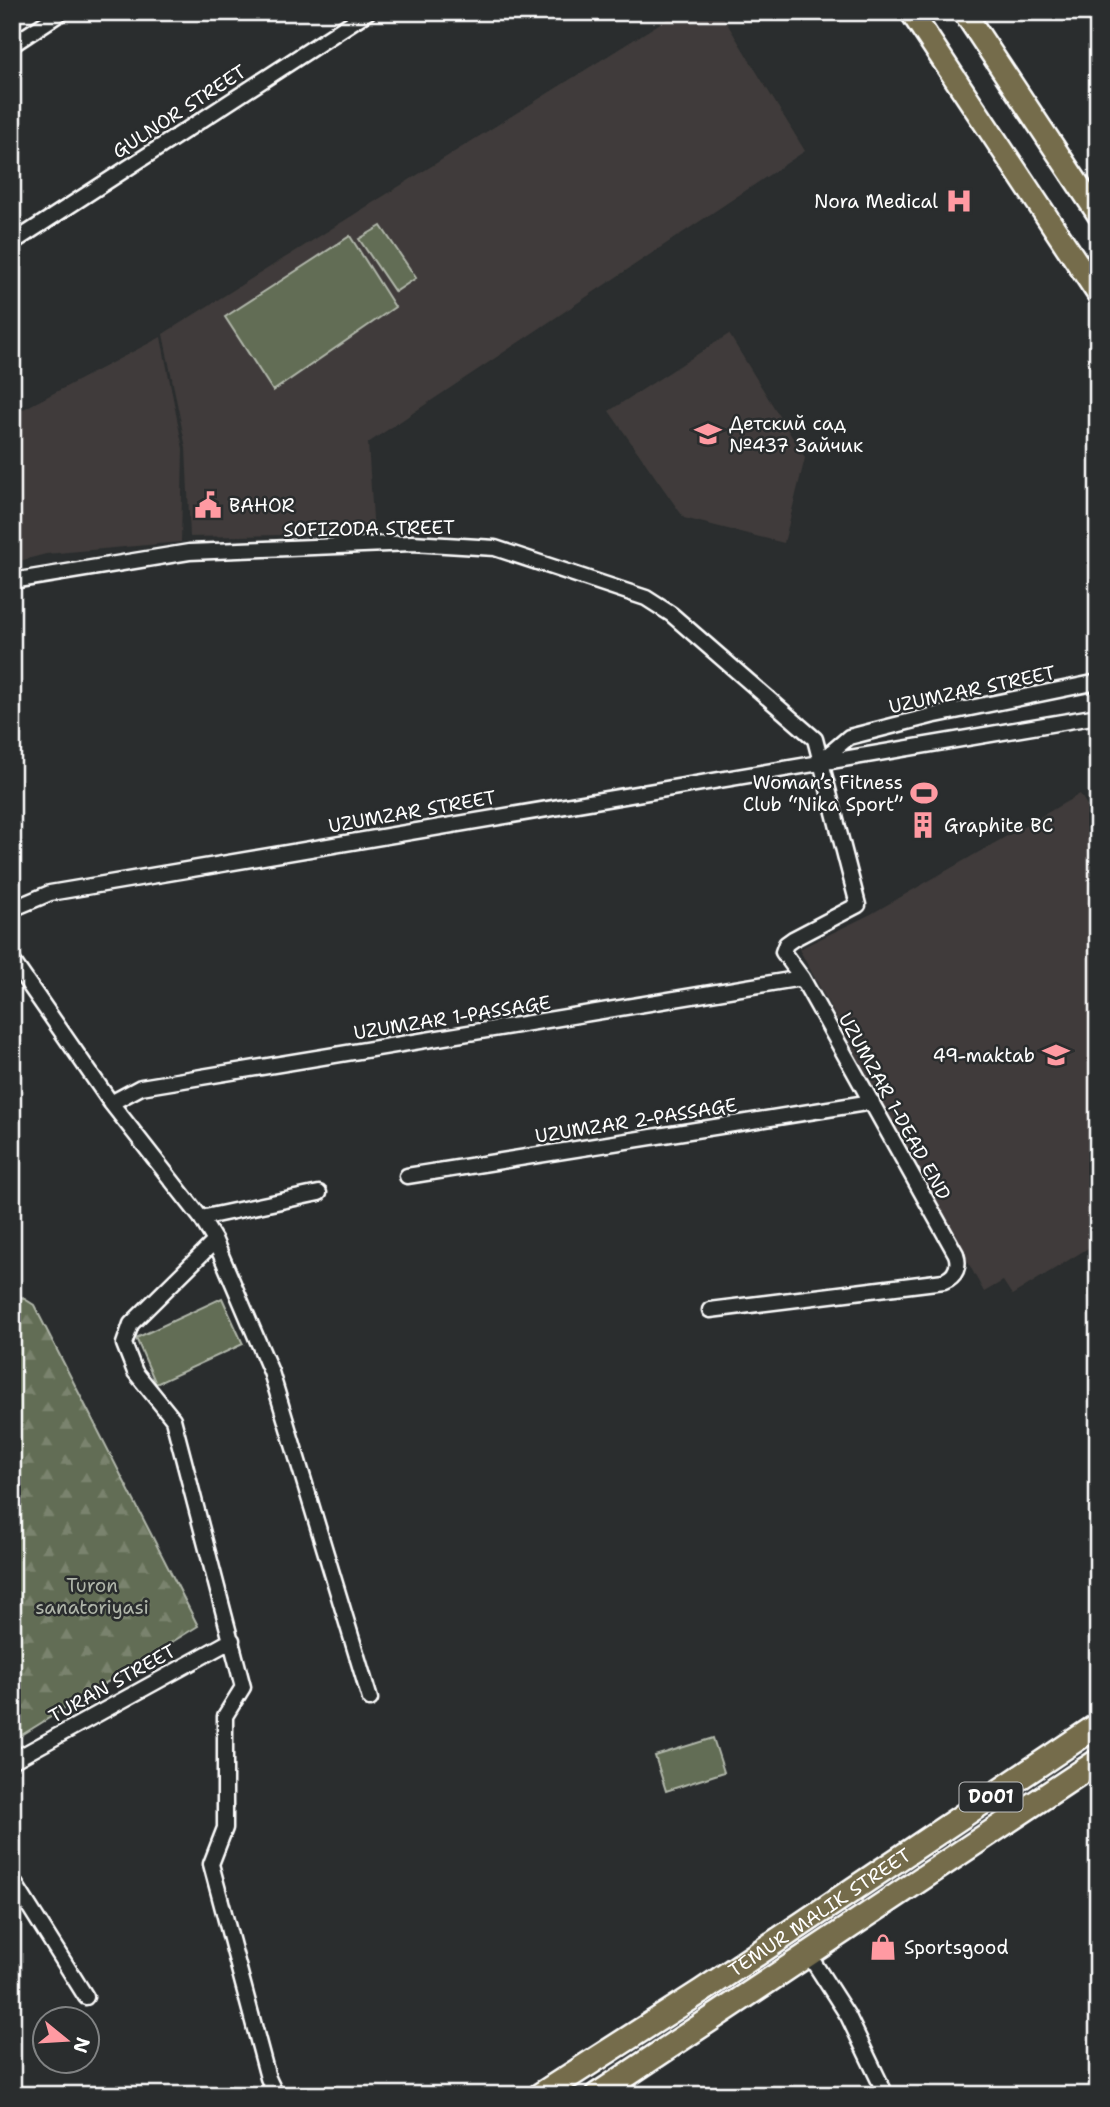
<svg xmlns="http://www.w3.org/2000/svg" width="1110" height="2107" font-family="'Shantell Sans',sans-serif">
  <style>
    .built { fill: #3f3b3a }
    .forest { fill: url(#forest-firs); stroke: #b0b6aa; stroke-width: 2 }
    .pitch { fill: #626d54; stroke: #b0b6aa; stroke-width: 2 }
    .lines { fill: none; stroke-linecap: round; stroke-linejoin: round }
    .minor-casing { stroke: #fff; stroke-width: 19 }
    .primary-casing { stroke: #fff; stroke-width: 26 }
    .trunk-casing { stroke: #fff; stroke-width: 28 }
    .minor { stroke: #2a2d2e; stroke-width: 14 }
    .primary { stroke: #746c4b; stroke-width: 21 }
    .trunk { stroke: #746c4b; stroke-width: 23 }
    .labels { text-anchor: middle; stroke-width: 5; stroke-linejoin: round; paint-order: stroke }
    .shield { fill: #2a2d2e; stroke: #bfc0c0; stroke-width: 2 }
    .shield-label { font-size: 18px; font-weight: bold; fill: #fff }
    .street-label { font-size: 19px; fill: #fff; stroke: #2a2d2e }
    .poi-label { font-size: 19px; fill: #fff; stroke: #2a2d2e; text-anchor: start }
    .park-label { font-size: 19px; fill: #b0b6aa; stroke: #2a2d2e }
  </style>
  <defs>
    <pattern id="forest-firs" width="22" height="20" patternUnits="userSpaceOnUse" patternTransform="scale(1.75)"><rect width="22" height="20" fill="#626d54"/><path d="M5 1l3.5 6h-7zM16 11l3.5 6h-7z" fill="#7a836e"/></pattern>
  </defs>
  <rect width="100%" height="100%" fill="#2a2d2e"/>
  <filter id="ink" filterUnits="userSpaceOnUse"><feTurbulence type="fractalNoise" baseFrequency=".0143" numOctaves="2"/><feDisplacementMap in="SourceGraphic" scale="14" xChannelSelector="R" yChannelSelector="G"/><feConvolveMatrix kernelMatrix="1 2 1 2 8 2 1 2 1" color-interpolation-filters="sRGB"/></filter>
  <g filter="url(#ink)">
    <!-- built -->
    <path class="built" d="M678,12h42l85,139 -437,292 6,90 -184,4 -4,-89 -23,-114z
      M729,334l76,124 -21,85 -100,-25 -75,-107z
      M161,337l22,112 -2,93 -135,12 -34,9v-148z
      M1080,794l18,29v419l-86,53 -9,-14 -19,11 -185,-343 72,-35z"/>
    <!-- forest -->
    <path class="forest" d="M12,1291l22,14 164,321 -186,115z"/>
    <!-- pitch -->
    <path class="pitch" d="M381,226l35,52 -21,14 -36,-53z
      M350,236l45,71 -122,84 -48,-74z
      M222,1298l21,46 -87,40 -20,-46z
      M713,1738l11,34 -58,19 -11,-35z"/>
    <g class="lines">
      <defs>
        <path id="minor" d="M12,45l50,-33
          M12,243l356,-231
          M12,581l177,-29 223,-9 83,5 151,50 25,16 144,125 43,166 -65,34 -7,5 -3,8 19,26 154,276c4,12 0,22 -12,27l-234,29
          M822,760l27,-23 82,-21 167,-34
          M12,909l38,-16 1048,-177
          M12,960l99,143 90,115 118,-25
          M111,1103l30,-16 661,-109
          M407,1176l465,-74
          M201,1218l14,23 56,131 99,327
          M215,1241l-84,83 -7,20 11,28 38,47 70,268 -18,29v112l-14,36 57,214 8,17
          M12,1761l220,-121
          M12,1879l74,118
          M809,1955l39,61 38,79"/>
        <path id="primary" d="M911,12l187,282
          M964,12l134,202"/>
        <g id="trunk">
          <path id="s1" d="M540,2095l162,-104 396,-266"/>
          <path d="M597,2095l501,-334"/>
        </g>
      </defs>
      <!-- minor casing -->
      <use href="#minor" class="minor-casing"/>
      <!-- primary casing -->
      <use href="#primary" class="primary-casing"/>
      <!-- trunk casing -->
      <use href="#trunk" class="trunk-casing"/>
      <!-- minor -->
      <use href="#minor" class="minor"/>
      <!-- primary -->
      <use href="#primary" class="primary"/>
      <!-- trunk -->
      <use href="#trunk" class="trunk"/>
    </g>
  </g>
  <!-- icons -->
  <defs>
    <symbol id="hospital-bare" viewBox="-9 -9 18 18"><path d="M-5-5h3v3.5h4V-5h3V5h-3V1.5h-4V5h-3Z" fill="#ff9aa2" stroke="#2a2d2e" stroke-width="2.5" paint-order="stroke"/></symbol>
    <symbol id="school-bare" viewBox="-9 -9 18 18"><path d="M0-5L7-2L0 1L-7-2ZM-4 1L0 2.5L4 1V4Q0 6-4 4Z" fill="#ff9aa2" stroke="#2a2d2e" stroke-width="2.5" paint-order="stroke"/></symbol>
    <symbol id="civic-bare" viewBox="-9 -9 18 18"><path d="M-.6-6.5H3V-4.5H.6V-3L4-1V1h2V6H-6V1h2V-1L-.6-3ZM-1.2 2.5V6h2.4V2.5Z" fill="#ff9aa2" stroke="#2a2d2e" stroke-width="2.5" paint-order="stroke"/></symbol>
    <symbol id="stadium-bare" viewBox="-9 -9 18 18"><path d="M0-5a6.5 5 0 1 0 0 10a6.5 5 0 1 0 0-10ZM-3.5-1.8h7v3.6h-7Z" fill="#ff9aa2" stroke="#2a2d2e" stroke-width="2.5" paint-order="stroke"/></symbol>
    <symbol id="building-bare" viewBox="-9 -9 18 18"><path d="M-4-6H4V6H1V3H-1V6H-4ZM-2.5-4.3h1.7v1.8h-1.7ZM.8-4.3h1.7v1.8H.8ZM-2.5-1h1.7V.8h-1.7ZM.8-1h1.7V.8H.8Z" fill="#ff9aa2" stroke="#2a2d2e" stroke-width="2.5" paint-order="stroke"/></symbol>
    <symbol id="shop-bare" viewBox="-9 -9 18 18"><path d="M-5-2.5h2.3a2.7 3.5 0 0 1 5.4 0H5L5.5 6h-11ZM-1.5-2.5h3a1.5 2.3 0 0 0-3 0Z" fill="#ff9aa2" stroke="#2a2d2e" stroke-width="2.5" paint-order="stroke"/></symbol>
  </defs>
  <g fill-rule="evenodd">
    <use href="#hospital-bare" x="940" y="182" width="38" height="38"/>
    <use href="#school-bare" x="689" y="415" width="38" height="38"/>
    <use href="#civic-bare" x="189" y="486" width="38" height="38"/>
    <use href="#stadium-bare" x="905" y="774" width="38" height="38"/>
    <use href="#building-bare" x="904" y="806" width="38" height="38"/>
    <use href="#school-bare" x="1037" y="1036" width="38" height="38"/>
    <use href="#shop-bare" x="864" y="1928" width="38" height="38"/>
  </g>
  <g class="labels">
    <!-- shield labels -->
    <rect class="shield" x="959.5" y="1782.5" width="63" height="29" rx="5"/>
    <g class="shield-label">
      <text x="991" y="1803">D001</text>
    </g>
    <!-- street labels -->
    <g class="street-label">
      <text transform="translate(179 111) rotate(-33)" y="7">GULNOR STREET</text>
      <text transform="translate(369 528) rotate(-1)" y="7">SOFIZODA STREET</text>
      <text transform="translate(972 689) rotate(-12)" y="7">UZUMZАR STREET</text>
      <text transform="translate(412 811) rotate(-10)" y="7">UZUMZАR STREET</text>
      <text transform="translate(452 1017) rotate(-9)" y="7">UZUMZАR 1-PASSAGE</text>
      <text transform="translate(895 1106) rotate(61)" y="7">UZUMZАR 1-DEAD END</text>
      <text transform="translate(636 1120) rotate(-9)" y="7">UZUMZАR 2-PASSAGE</text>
      <text transform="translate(112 1683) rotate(-29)" y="7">TURAN STREET</text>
      <text dy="7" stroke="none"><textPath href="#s1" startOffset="334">TEMUR MALIK STREET</textPath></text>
    </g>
    <!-- poi labels -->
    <g class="poi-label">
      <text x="938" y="208" text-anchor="end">Nora Medical</text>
      <text x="729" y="430">Детский сад<tspan x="729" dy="22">№437 Зайчик</tspan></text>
      <text x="229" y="512">BAHOR</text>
      <text x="903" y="789" text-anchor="end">Woman’s Fitness<tspan x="903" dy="22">Club “Nika Sport”</tspan></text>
      <text x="944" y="832">Graphite BC</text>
      <text x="1035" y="1062" text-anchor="end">49-maktab</text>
      <text x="904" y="1954">Sportsgood</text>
    </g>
    <!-- park labels -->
    <g class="park-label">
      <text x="92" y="1592">Turon<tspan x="92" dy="22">sanatoriyasi</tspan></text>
    </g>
  </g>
  <!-- margin -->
  <rect width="1110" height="2107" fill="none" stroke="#2a2d2e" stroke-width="42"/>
  <rect x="21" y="21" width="1068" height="2065" fill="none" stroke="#fff" stroke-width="2.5" filter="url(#ink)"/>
  <!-- north arrow -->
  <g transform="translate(66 2040) rotate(108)"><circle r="33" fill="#2a2d2e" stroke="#7f8182" stroke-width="2"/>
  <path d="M0-5L12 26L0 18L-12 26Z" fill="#ff9aa2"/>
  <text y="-10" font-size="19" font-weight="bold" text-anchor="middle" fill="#ffffff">N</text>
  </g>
</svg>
